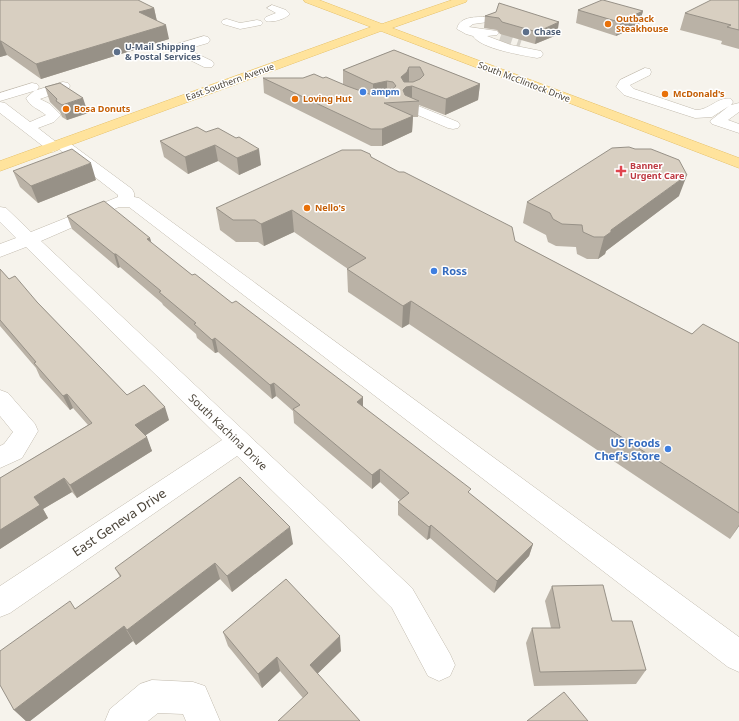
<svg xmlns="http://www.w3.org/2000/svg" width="739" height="721" font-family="'Noto Sans',sans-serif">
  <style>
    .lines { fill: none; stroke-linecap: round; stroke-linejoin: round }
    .minor-tunnel { stroke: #d4d0c8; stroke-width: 12; stroke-dasharray: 12 6; stroke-linecap: butt }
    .minor-casing { stroke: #c2bbae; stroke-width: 1 }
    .major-casing { stroke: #e6c16a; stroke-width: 1 }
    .minor { fill: #fff; fill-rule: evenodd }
    .major { fill: #ffe39c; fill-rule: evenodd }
    .wall { fill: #bab2a6 }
    .shaded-wall { fill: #979187 }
    .building { fill: #d8cfc1; stroke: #979187; fill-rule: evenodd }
    .food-dot { fill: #e8710a; stroke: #fff; stroke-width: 1.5 }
    .service-dot { fill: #5c6f8a; stroke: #fff; stroke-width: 1.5 }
    .shop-dot { fill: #3f7fe0; stroke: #fff; stroke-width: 1.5 }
    .health-dot { fill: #e0444e; stroke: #fff; stroke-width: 1.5 }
    .labels { text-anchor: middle; stroke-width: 3; stroke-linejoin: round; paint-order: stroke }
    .far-food-label { font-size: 9px; font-weight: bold; fill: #c56008; stroke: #fff; text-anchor: start }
    .far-service-label { font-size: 9px; font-weight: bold; fill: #4e5e75; stroke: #fff; text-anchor: start }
    .far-street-label { font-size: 9px; fill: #4b4439; stroke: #fff }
    .far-shop-label { font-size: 9px; font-weight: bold; fill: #366cbe; stroke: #fff; text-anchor: start }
    .far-health-label { font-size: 9px; font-weight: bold; fill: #be3a42; stroke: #fff; text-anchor: start }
    .shop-label { font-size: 11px; font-weight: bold; fill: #366cbe; stroke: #fff; text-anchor: start }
    .street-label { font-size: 11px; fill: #4b4439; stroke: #fff }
    .near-street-label { font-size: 13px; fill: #4b4439; stroke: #fff }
  </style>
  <rect width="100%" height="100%" fill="#f6f3ec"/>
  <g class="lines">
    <!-- minor-tunnel -->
    <path class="minor-tunnel" d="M501,35l20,7"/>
    <defs>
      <path id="minor" d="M272,5l14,5 4,4c-5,5 -17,9 -24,7l-2,-2 2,-2 10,-4 -9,-5z
        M484,17l4,1 2,2 -2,2 -15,2 -4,3 28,4 2,2 -2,2 -10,1 24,9 30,6 2,3 -2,3 -4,1c-15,-3 -56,-9 -64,-22l-7,-2 -9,-5c2,-12 17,-12 27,-12z
        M227,19l13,4 17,-3 4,1 2,2 -2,2 -21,4 -17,-5 -2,-2 2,-2z
        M204,36l4,1 2,3 -2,3 -21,6 25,12 2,3 -2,3h-8l-30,-15 -2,-3 5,-5z
        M645,68l5,1 1,3 -1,3 -20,10 4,4 62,21c14,0 22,-14 35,-11l2,3 -2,3 8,-2v9l-11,8 11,4v9l-27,-9 -2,-3 19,-15 -17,11 -17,1 -71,-23 -8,-8 4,-7z
        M63,82l5,1 2,3 -2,3 -28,10 10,5 11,11 -7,7 -16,6 18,14 6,-3 5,2 65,48 2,4v4l5,1 600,439v35l-11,-5 -599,-460h-10l-78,34 371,347 38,66 5,11 -5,11 -11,5 -11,-5 -36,-68 -155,-152 -227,157 -10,4v-31l222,-146 -196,-193 -26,10v-13l16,-6 -16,-16v-15l6,1 25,24 87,-35v-2l-59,-46 -6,3 -5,-2 -48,-37v-11l5,1 25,19 16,-7c-7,-6 -16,-8 -20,-17l8,-7z
        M32,83l5,1 2,3 -2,3 -37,11v-8z
        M411,103l47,19 2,3 -2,3 -5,1 -5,-1 -42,-18 -2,-3 2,-3z
        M0,390l8,3 27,31 3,7 -16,27 -22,10v-22l4,-2 9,-12 -13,-16z
        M152,680l41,2 12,4 15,35h-34l-3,-7 -25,-1 -10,8h-43l5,-12 30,-25z"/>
      <path id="major" d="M304,0h15l63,24 70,-24h15l-1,2 -74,26 347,130v10l-358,-137 -381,140v-10l371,-134 -66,-25z"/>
    </defs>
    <!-- minor casing -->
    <use href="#minor" class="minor-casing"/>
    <!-- major casing -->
    <use href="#major" class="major-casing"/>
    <!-- minor -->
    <use href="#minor" class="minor"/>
    <!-- major -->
    <use href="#major" class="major"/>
  </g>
  <!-- wall -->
  <path class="wall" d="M0,0l154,8 3,13 12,18 -128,40 -34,-24 -7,2z
    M739,0v49l-18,-5 1,-3 -42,-11 5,-17z
    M578,10l65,1 -4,14 -23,11 -40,-13z
    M496,12l61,23 -22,9 -35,-10 -3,-4 -13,-2 1,-12z
    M394,50l86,34 -2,16 -33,15 -26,-10 -1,12h-5l-1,15 -30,14h-11l-107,-53 -1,-15h60l20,6v-14z
    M45,87l43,26 -21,7 -5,-3 -2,-5 -10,-10z
    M197,127l64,38 -22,10 -21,-14 -30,13 -24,-17 -4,-16z
    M371,157l144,84 177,93 47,9v183l-9,13 -321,-215 -7,4 -54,-36 -1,-23h1l-54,-37 -30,14 -6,-4h-22l-16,-12 -4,-22z
    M13,171l83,9 -58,23 -18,-16z
    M679,196l-73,55 -1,3 -7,5h-11l-10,-5 -1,-7 -20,-1 -8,-4 -2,-7 -23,-12 4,-21z
    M67,216l83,22 1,5 41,32 171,122v10l107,87 63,50 -4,12 -35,37 -64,-55 -3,2 -29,-25v-13l2,-2 -20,-18 -8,7 -78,-66 -1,-12 -17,-15 -4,3 -54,-47 -3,1 -18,-15 -1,-4 -33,-29 -1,-2 -42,-36 -2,1 -46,-39z
    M0,269l9,10 28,23 90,93 42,25 -24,15 7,16 -75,47 -5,-6 -29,17 5,9 -48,31v-71l88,-53 -15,-17 -3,2 -30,-33 -4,-9 -36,-42z
    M293,544l-61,48 -12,-13 -84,66 -3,-4 -103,80h-4l-12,-11 61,-101 45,-32 -5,-9z
    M552,586l60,35 34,49 -10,14 -102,2 -8,-43 6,-15h19l-6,-27z
    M223,632l118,19 -24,23 43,47 -57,-23 -23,-27 -18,17 -34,-42z"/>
  <!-- shaded-wall -->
  <path class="shaded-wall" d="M154,8l3,14 -18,-10z
    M643,11l-4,14 -23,11 3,-14z
    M559,22l-2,13 -22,9 2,-12z
    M166,25l3,14 -128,40 -5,-15z
    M0,41h1l6,14 -7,2z
    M409,67v16l3,3v15l-11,-8v-16z
    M387,81v16l-14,2v-15z
    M480,84l-2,16 -33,15 1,-16z
    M83,98l5,15 -21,7 -5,-15z
    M413,116l-1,16 -30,14v-17z
    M215,145l3,16 -30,13 -3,-17z
    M259,149l2,16 -22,10 -2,-17z
    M91,163l5,17 -58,23 -7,-17z
    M687,175l-8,21 -73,55 -1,3 -7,5 6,-22 7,-7z
    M292,210l2,22 -30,14 -3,-22z
    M150,238l4,13 -7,-12z
    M114,254h2l4,13 -2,1z
    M411,301l-2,23 -7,4 1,-22z
    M215,338l3,14 -3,1 -3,-13z
    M274,383l2,13 -4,3 -2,-14z
    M67,394l6,14 -3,2 -7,-14z
    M363,397v14l-6,-9z
    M165,407l4,13 -29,19 -5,-14z
    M147,437l5,14 -75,47 -7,-13z
    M380,469v13l-8,7v-14z
    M64,478l8,14 -29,17 5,9 -48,31v-19l34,-33z
    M431,525l-1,13 -3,2 2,-13z
    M739,525v1l-9,13z
    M290,527l3,17 -61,48 -5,-16z
    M533,544l-4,12 -35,37 3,-12z
    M215,563l5,16 -84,66 -9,-15z
    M124,626l9,15 -103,80h-4l-12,-11z
    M340,636l1,15 -29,28 -2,-14z
    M277,657l3,14 -18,17 -4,-14z"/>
  <!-- building -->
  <path class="building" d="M0,0h138l16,8 -15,4 27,13 -130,39 -35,-23h-1z
    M602,0h1l40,11 -24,11 -41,-12z
    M711,0h28v30l-12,-3 4,-2 -46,-12z
    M499,3l60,19 -22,10 -35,-10 -3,-4 -14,-2 11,-4z
    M394,50l86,34 -34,15 -34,-13 -6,1 -3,3 2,5 14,6 -35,2 29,13 -31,13h-11l-108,-51h40l11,-4 9,4 3,-1 21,9 22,8 10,1 9,-2 8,-7 -3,-4 -6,-1 -14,3 -30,-14zM409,67h11l4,8 -4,4 -7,3h-9l-3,-5 6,-5z
    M60,83l23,15 -21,7 -6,-4 1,-2 -12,-12z
    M197,127l9,5 12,-4 18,10 3,-1 20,12 -22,9 -22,-13 -30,12 -25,-16z
    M629,147l6,2h16l28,11 8,15 -76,55v2l-7,5h-10l-11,-5 -1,-7 -20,-1 -9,-5 -3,-6 -23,-11 85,-54z
    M72,149l19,14 -60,23 -18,-15z
    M342,150h19l9,4 1,3 28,15h5l108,55 3,14 177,93 11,-10 36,19v170l-328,-212 -8,5 -56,-37 19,-11 -74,-48 -31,14 -6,-4h-22l-17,-12z
    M104,201l46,37 -3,1 45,36 3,-1 37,29 4,-2 127,96 -6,5 114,87 -3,3 65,52 -36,37 -66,-56 -2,2 -31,-25 11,-9 -29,-24 -8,6 -79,-66 7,-4 -26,-22 -4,2 -55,-47 -3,2 -18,-16 2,-1 -37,-31 2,-1 -45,-37h-2l-47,-38z
    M0,269l9,10 6,-3 22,26 90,93 17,-10 21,22 -30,18 12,12 -77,48 -6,-7 -30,19 6,8 -40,25v-52l92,-55 -25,-29 -4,2 -29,-33 2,-1 -36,-42z
    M240,477l50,50 -63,49 -12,-13 -88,67 -3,-4 -110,84 -14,-25v-34l70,-50 5,8 46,-33 -6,-8z
    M286,579l54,57 -30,29 50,56h-82l30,-28 -31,-36 -19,17 -35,-42z
    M603,585l9,36h20l14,49 -106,2 -8,-44h28l-8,-42z
    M564,692l24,29h-61z"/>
  <!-- markers -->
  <g class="food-dot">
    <circle cx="608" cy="24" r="4"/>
    <circle cx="665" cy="94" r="4"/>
    <circle cx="295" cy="99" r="4"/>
    <circle cx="66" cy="109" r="4"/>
    <circle cx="307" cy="208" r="4"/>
  </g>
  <g class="service-dot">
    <circle cx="526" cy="32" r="4"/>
    <circle cx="117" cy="52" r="4"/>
  </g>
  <g class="shop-dot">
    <circle cx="363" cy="92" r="4"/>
    <circle cx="434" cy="271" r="4"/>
    <circle cx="668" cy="449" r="4"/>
  </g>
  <path class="health-dot" d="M619 165h4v4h4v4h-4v4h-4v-4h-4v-4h4z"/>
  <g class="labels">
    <!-- far-food labels -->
    <g class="far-food-label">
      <text x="616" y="22">Outback<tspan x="616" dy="10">Steakhouse</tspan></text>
      <text x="673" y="97">McDonald's</text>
      <text x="303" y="102">Loving Hut</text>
      <text x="74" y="112">Bosa Donuts</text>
      <text x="315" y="211">Nello's</text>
    </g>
    <!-- far-service labels -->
    <g class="far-service-label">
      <text x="534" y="35">Chase</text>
      <text x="125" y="50">U-Mail Shipping<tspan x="125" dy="10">&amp; Postal Services</tspan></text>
    </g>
    <!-- far-street labels -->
    <g class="far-street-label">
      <text transform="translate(230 82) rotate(-20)" y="3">East Southern Avenue</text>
      <text transform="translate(524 82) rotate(21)" y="3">South McClintock Drive</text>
    </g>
    <!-- far-shop labels -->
    <g class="far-shop-label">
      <text x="371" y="95">ampm</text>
    </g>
    <!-- far-health labels -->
    <g class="far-health-label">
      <text x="630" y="169">Banner<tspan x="630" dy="10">Urgent Care</tspan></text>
    </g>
    <!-- shop labels -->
    <g class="shop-label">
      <text x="442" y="275">Ross</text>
      <text x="660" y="447" text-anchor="end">US Foods<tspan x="660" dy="13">Chef's Store</tspan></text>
    </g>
    <!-- street labels -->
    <g class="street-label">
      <text transform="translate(228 432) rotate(44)" y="4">South Kachina Drive</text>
    </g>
    <!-- near-street labels -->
    <g class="near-street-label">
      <text transform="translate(119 522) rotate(-34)" y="5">East Geneva Drive</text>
    </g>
  </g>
</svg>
